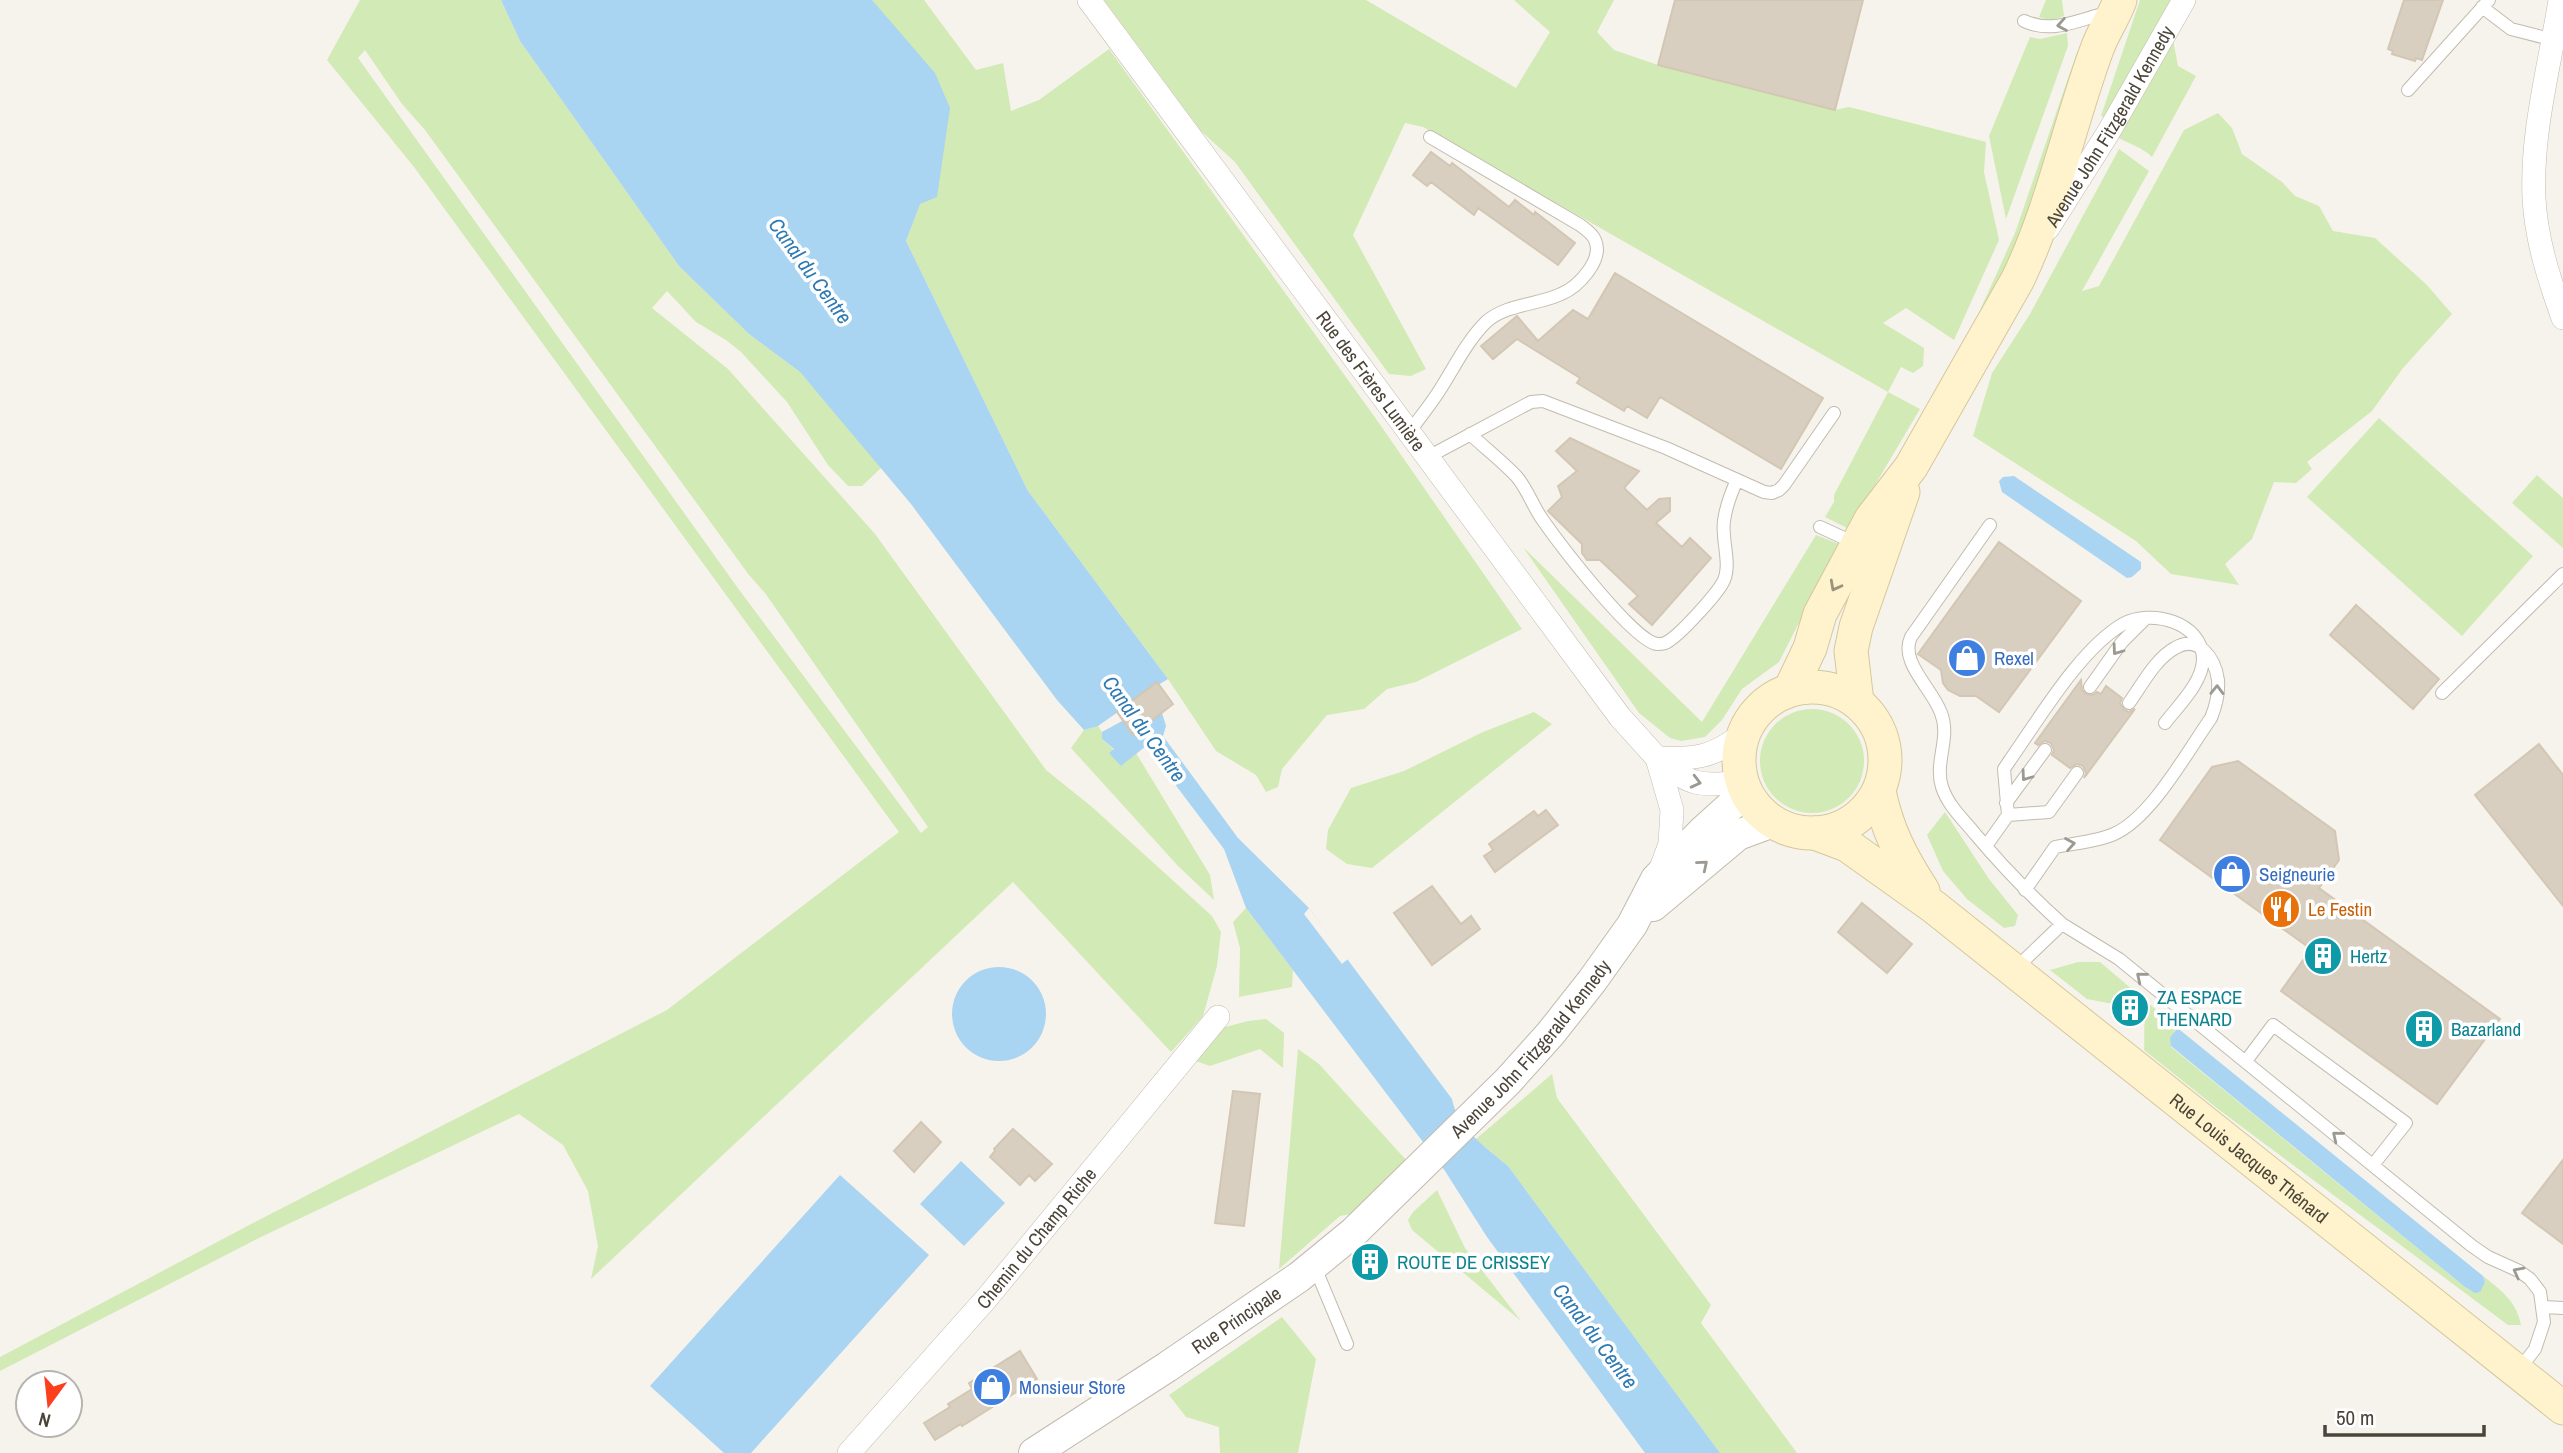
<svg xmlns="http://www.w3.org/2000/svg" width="2563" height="1453" font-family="'Archivo Narrow',sans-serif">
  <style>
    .green { fill: #d2eab5; fill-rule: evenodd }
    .water { fill: #a9d4f2 }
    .pier { fill: #f6f3ec }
    .building { fill: #d8cfc1; stroke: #d3c7b4; stroke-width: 2 }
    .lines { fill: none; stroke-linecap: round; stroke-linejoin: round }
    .service-casing { stroke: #c2bbae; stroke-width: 14 }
    .minor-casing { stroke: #c2bbae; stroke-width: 24 }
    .tertiary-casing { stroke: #c2bbae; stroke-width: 32 }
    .secondary-casing { stroke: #d6c79b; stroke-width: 35 }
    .service { stroke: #fff; stroke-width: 12 }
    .minor { stroke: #fff; stroke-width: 23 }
    .tertiary { stroke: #fff; stroke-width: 30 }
    .secondary { stroke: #fff3cd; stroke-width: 33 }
    .oneway { stroke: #9c9892 }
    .oneway2 { stroke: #9c937c }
    .labels { text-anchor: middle; stroke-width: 7; stroke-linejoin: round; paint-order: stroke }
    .street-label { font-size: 19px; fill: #4b4439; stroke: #fff }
    .shop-label { font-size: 19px; fill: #366cbe; stroke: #fff; text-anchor: start }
    .food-label { font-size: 19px; fill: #c56008; stroke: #fff; text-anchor: start }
    .culture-label { font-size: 19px; fill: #0d838f; stroke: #fff; text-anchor: start }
    .water-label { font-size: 21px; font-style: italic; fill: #2e7ab2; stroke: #fff }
  </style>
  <rect width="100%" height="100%" fill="#f6f3ec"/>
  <!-- green -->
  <path class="green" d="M360,0h141l19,41 159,225 70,68 51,38 82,95 -20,19h-14l-20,-21 -41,-63 -46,-50 -15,-12 -30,-18 -29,-31 -15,17 76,61 147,165 171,236 46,37 120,109 9,16 -4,34 -14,50 -32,36 -158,-170 -422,397 7,-33 -10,-55 -25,-46 -44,-31 -258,123 -261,134v-14l255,-135 412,-212 232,-178 -485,-665 -87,-107zM365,50l37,54 23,26 324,445 16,18 163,234 -7,6 -181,-242 -382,-533z
    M872,0h52l52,70 27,-7 8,48 28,-11 70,-51 265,367 148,213 -106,53 -29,7 -23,20 -37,6 -45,54 -4,18 -12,5 -10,-17 -40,-24 -48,-72 -140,-188 -122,-250 14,-38z
    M1104,0h262l150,88 34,-56 -36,-32h100l-17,32 17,18 44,15 177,45 14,-3 137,35 -2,30 15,68 -45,100 -48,-32 -23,15 41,25 -1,18 -10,7 -12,-6 -13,25 32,17 -71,120 -24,-12 9,-15v-7l54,-103 -465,-265 -18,-4 -52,112 73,134 -15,7 -22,-2 -154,-212 -34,-31z
    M2046,0h16l2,16 -13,5 -12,-4z
    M2140,0h35l-69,118 -5,-2z
    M2067,33l1,13 -62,173 -17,-83 41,-99 10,2z
    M2173,40l5,26 18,10 -44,81c-10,-10 -23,-13 -35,-20z
    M2084,48l-43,142 -62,140 2,-22 34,-75 62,-181z
    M2218,113l14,15 10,26 40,28 13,14 24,10 14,25 42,7 52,47 25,29 -49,54 -31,43 -65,51 5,7 -16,14 -22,-1 -22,57 -27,25 14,21 -68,-11 -35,-33 -163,-105 19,-63 38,-59 89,-165 30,22 -67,120 17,-5 85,-156z
    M2379,418l154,138 -71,80 -155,-139z
    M2537,475l26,23v50l-51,-45z
    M1816,535l23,9 -60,118 -37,27 -20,31 -17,17 -24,4 -11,-3 -31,-25 -116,-166 179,175z
    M1760 761a52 52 0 1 1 104 0a52 52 0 1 1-104 0Z
    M1534,712l18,12 -180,144 -25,-4 -21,-15 2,-19 23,-42 53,-17 79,-39z
    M1098,726l4,6v7l12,11 -4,3 12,12 14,-12 74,122 4,25 -36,-34 -107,-118 13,-18z
    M1945,812l44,67 29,36 -3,11 -11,2 -37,-29 -24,-28 -16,-36z
    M1246,908l47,62 -1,17 -53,10 1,-49 -7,-26z
    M2078,962h22l80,68h-5l-4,17 294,240 6,4 14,-9 -2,-6c18,14 34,26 38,49h-13l-290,-216 -74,-59c1,-12 -1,-23 2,-35l-22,-17 -11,6 -26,-5 -37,-29z
    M1266,1019l18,14 -1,35 -23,-19 -50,17 -20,-7 28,-30 30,-8z
    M1298,1049l21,15 88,97 -45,51 -22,4 -61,53z
    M1552,1074l5,24 154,207 -10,18 96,130h-77l-212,-287 -32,-27z
    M1437,1190l28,58 56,73 -109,-91 -4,-10 5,-8z
    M1282,1317l34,42 -18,94h-78l-1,-26 -33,-10 -17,-22z"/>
  <!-- water -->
  <path class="water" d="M501,0h371l63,73 15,35 -13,89 -17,7 -14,37 122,250 140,188 -35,21 16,22 13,-9 4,13 -3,10 75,102 71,70 143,191c5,29 35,49 56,67l212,287h-75l-158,-216 -42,-66 -199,-263 -22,-59 -78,-103 -25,20 -12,-13 5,-4 -12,-10v-7l22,-12 -6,-8 -20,14 -14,4 -27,-30 -146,-196 -111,-132 -51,-38 -70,-68 -159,-225z
    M2014,476l127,86v7l-9,8 -5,1 -125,-86 -3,-11 4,-4z
    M952 1014a47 47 0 1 1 94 0a47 47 0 1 1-94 0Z
    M2176,1030h4l303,246 2,6 -5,10 -5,1 -10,-6 -294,-241 -1,-8z
    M961,1161l44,42 -41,43 -44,-42z
    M840,1175l89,80 -178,198h-27l-74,-67z"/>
  <!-- pier -->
  <path class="pier" d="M1309,908l39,51 -6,5 -38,-50z"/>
  <!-- building -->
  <path class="building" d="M1675,0h188l-28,110 -177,-45z
    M2404,0h39l-21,60 -6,-2 -1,3 -23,-7 1,-3 -5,-2z
    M1431,152l19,14 2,-3 57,44 6,-7 19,15 1,-3 40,31 -17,22 -80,-57 -4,7 -43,-33 -4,4 -14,-11z
    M1615,273l208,125 -42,71 -121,-72 -13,21 -20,-12 -3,5 -47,-28 3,-5 -63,-39 -24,20 -12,-13 36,-30 21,25 35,-31 15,9z
    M1570,438l69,33 -15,17 23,22 12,-11 11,-1v13l-14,12 26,24 8,-9 21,20 -59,67 -23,-21 9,-8 -38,-36h-13l-5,-7v-9l-34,-33 14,-14 -4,-11 19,-15 -21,-20z
    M1999,542l82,59 -82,111 -23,-16h-16l-12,-6 -5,-7 -2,-13 -23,-16z
    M2356,605l83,74 -26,30 -83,-74z
    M2081,680l1,10 4,4 7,1 4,-3 4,2 5,-8 16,12 -2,5 4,7 5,2 6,-3 -51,69 2,-5 -3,-7 -6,-2 -7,4 -18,-13 2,-5 -3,-7 -6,-2 -7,4 -3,-2z
    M1157,682l16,22 -40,31 -16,-23z
    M2539,744l24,31v131l-88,-111z
    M2238,761l97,70 4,29 -20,28 181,131 -63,85 -156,-113 30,-42 -151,-109 52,-73z
    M1546,810l12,15 -63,47 -11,-16 9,-6 -4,-6 45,-33 4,5z
    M1432,886l29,38 10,-8 9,13 -48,36 -38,-52z
    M1862,903l50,41 -25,29 -49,-41z
    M1233,1091l27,3 -16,132 -29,-3z
    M921,1122l20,20 -27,30 -20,-21z
    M1013,1129l39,35 -17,17 -6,-6 -9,10 -30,-28 5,-6 -1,-2z
    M2563,1160v84l-41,-31z
    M1020,1351l17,28 -75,47 -1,-2 -26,16 -11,-17 26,-16 -2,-3 24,-15 -3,-6z"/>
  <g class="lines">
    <defs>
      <path id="service" d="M2482,7l29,22 43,11
        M2024,21c27,12 49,1 75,-6
        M2408,90l81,-90
        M1410,431c10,-14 22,-28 31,-43 14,-22 26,-47 45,-66 20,-18 52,-17 75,-28 17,-7 43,-34 34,-54 -3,-7 -10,-11 -15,-15l-150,-88
        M1470,434c15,14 33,28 47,43 10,12 16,29 25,42 16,23 91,122 115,125 3,0 8,0 10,-2 13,-7 47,-45 55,-58 11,-17 -1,-44 2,-63 2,-15 7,-28 13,-41
        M1428,457l103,-55 12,-1 123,47 98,44 8,1 7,-3 5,-5 50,-72
        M1990,525l-79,112c-12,25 21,51 30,76 10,25 -7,49 1,74 6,19 22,33 34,48 27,32 55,61 86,89
        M1820,527l37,17
        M2090,687l32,-45 23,-23
        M2442,693l121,-119
        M2006,803l39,-53
        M2008,815l41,-3 28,-39
        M1986,846l22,-31 -4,-46 6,-9c29,-41 70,-111 113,-136 27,-15 79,-3 80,35 0,23 -25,47 -38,64
        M2025,890l30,-43c19,-4 41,-5 59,-13 37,-16 73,-82 97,-116 5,-12 8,-25 7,-38 -3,-22 -20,-46 -43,-32 -20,11 -33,37 -46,55
        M2014,970l48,-46 57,35 353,287 16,11 31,14 11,8 10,13 4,30 -9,27 -17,22
        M2246,1061l27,-36 133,98 -33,42
        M1314,1265l33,79
        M2544,1307l19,1"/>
      <g id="minor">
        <path id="s1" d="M1089,0l531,717 37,41 15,52 -2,34 -10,27"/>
        <path d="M2560,0c-10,65 -29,131 -26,198 2,41 15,81 29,120"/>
        <path id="s2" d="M2048,228l60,-95 76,-133"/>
        <path d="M1742,781c-39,7 -55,4 -85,-23 38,2 57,-1 87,-25"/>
        <path id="s3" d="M849,1453l137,-154 232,-282"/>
      </g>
      <g id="tertiary">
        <path d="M1653,906l85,-71 35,-13"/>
        <path id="s4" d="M1034,1453l133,-86 132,-90 55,-45 154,-151 43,-48 41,-52 40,-56 24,-46 48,-49 42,-38"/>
      </g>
      <g id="secondary">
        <circle cx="1812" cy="760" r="73"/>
        <path d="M1790,690l20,-42 10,-34 51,-95 40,-52 107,-188c35,-73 51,-154 79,-230 6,-17 17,-32 23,-49"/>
        <path d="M1857,702l-6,-51 5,-24 47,-135"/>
        <path d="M1879,791c8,39 22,66 44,100"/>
        <path id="s5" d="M1815,833l32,12 87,62 629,501"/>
      </g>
    </defs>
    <!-- service casing -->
    <use href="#service" class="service-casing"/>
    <!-- minor casing -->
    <use href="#minor" class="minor-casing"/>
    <!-- tertiary casing -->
    <use href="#tertiary" class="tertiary-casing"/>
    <!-- secondary casing -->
    <use href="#secondary" class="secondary-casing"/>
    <!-- service -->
    <use href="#service" class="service"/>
    <!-- minor -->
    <use href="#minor" class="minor"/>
    <!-- tertiary -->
    <use href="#tertiary" class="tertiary"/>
    <!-- secondary -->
    <use href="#secondary" class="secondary"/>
  </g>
  <!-- one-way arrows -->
  <defs><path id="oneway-chevron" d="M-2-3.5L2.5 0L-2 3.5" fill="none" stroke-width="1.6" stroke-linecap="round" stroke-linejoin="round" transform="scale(1.75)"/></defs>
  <g class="oneway">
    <use href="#oneway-chevron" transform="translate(2062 25) rotate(170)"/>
    <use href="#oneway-chevron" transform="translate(2117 650) rotate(126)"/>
    <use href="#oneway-chevron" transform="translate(2217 690) rotate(-89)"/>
    <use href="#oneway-chevron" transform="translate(2026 776) rotate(126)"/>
    <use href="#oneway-chevron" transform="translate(1696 782) rotate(14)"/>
    <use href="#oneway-chevron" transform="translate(2070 844) rotate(-10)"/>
    <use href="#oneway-chevron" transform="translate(1703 865) rotate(-40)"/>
    <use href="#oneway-chevron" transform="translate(2141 977) rotate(-141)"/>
    <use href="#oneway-chevron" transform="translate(2337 1136) rotate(-141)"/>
    <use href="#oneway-chevron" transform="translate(2518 1272) rotate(-152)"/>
  </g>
  <use class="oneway2" href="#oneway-chevron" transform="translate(1835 586) rotate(118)"/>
  <!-- icons -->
  <defs>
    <symbol id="shop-disc" viewBox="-11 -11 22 22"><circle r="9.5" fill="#3f7fe0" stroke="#fff"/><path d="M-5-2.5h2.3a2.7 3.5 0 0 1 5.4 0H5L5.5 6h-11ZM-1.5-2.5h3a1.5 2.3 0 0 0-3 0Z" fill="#fff"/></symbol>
    <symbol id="restaurant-disc" viewBox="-11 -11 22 22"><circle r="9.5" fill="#e8710a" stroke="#fff"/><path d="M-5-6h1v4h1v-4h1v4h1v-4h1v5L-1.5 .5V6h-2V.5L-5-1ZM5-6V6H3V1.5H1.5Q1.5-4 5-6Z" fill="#fff"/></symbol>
    <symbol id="building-disc" viewBox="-11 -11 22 22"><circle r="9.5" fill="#0f9aa8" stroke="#fff"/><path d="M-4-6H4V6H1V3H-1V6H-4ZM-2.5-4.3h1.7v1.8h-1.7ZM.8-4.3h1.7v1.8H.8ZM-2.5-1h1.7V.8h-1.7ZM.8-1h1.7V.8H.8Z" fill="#fff"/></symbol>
  </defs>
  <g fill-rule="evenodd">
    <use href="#shop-disc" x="1945" y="636" width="44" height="44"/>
    <use href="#shop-disc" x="2210" y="852" width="44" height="44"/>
    <use href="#restaurant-disc" x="2259" y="887" width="44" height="44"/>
    <use href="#building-disc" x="2301" y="934" width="44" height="44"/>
    <use href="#building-disc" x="2108" y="986" width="44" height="44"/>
    <use href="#building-disc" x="2402" y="1007" width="44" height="44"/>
    <use href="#building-disc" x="1348" y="1240" width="44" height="44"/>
    <use href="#shop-disc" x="970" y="1365" width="44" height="44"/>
  </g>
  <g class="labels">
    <!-- street labels -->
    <g class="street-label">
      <text dy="7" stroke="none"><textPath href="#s2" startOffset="119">Avenue John Fitzgerald Kennedy</textPath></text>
      <text dy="7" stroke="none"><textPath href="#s1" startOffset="474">Rue des Frères Lumière</textPath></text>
      <text dy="7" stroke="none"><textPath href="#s4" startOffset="644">Avenue John Fitzgerald Kennedy</textPath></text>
      <text dy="7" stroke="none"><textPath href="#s5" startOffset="544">Rue Louis Jacques Thénard</textPath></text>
      <text dy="7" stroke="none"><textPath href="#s3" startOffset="285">Chemin du Champ Riche</textPath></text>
      <text dy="7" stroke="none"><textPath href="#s4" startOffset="242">Rue Principale</textPath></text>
    </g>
    <!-- shop labels -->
    <g class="shop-label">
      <text x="1994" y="665">Rexel</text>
      <text x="2259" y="881">Seigneurie</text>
      <text x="1019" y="1394">Monsieur Store</text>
    </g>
    <!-- food labels -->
    <g class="food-label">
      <text x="2308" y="916">Le Festin</text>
    </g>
    <!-- culture labels -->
    <g class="culture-label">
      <text x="2350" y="963">Hertz</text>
      <text x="2157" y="1004">ZA ESPACE<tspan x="2157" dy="22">THENARD</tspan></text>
      <text x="2451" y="1036">Bazarland</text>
      <text x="1397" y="1269">ROUTE DE CRISSEY</text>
    </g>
    <!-- water labels -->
    <g class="water-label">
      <text transform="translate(810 271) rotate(54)" y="7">Canal du Centre</text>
      <text transform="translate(1144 729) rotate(54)" y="7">Canal du Centre</text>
      <text transform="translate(1595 1336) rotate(53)" y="7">Canal du Centre</text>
    </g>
  </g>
  <!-- north arrow -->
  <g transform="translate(49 1404) rotate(195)"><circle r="33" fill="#ffffff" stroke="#b7b4b0" stroke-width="2"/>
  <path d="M0-5L12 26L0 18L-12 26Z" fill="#fc3f1d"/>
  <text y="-10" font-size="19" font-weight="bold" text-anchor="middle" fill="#4b4439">N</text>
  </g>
  <!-- scale -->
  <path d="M2325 1425v10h159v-10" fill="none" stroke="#4b4439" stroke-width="3.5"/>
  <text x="2336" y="1425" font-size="21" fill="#4b4439" stroke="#ffffff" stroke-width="5" paint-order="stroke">50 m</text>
</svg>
